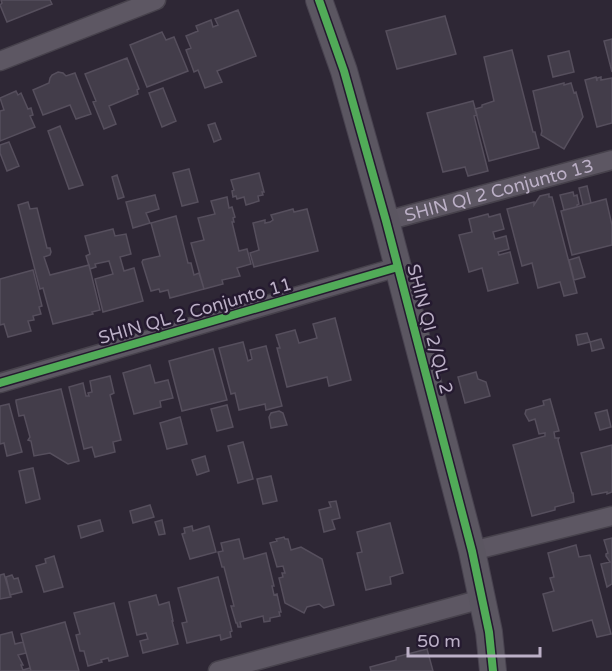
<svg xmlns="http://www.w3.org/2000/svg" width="612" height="671" font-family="'Varela Round',sans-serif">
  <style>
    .building { fill: #433d4a; stroke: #564f5d; stroke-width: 1.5 }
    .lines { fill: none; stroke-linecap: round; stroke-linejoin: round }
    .street-casing { stroke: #47424c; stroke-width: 21 }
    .secondary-casing { stroke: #48424f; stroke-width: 28 }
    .street { stroke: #5d5763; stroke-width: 18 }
    .secondary { stroke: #5b5661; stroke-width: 26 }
    .cycleway-casing { stroke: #251a30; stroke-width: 11 }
    .cycleway { stroke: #51ab58; stroke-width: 8 }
    .labels { text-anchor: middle; stroke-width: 5; stroke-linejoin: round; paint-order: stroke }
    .street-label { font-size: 18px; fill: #bcb0c7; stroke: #251a30 }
  </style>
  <rect width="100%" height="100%" fill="#2e2735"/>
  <!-- building -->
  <path class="building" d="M1,0h49l2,4 -45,18 -7,-17 2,-2z
    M238,10l18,46 -39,15 5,11 -17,6 -7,-18 -4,2 -8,-22 5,-2 -5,-12 12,-5 -2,-5 15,-6 2,7 5,-2 -3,-6z
    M445,16l11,38 -59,15 -11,-38z
    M162,32l4,8 8,-3 14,34 -41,16 -17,-42z
    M612,39v33l-8,-31z
    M512,50l21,82h2l4,16 -50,13 -14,-52 7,-2v-2l12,-4 -10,-44z
    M569,51l5,21 -21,5 -5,-21z
    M127,58l12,31 -2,1 1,4 -29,12 7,18 -12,5 -11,-27 3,-1 -11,-27z
    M58,72l5,1 3,3 9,-3 16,41 -15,5 -6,-14 -27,10 -10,-25 16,-7 1,-5 2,-3z
    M596,77l1,4v-3l4,-1v3l11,-2v45l-15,4 -12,-47z
    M564,83v2l7,-2 3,10 2,-1 7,25 -19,32 -23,-14 1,-4 -9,-40z
    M163,88l13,33 -14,6 -13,-34z
    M16,91l2,4 3,-2 7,16 3,-1 2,7 -3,1 5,11 -35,14v-30l4,-1 -4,-12z
    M473,101l4,14 -3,1 14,55 -20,5 -3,-9 -22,5 -16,-59z
    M215,123l6,16 -7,3 -6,-17z
    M60,126l23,59 -14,4 -21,-58z
    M9,142l10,24 -12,5 -7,-18v-8z
    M189,169l9,33 -16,4 -9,-33z
    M259,173l5,19h-2l1,3 -5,1 1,5 -13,4 -2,-8 -7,2 -1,-3 -3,1 -1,-6 2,-1 -3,-10z
    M117,175l7,22 -6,2 -6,-22z
    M587,186l4,17 -8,2 -4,-17z
    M573,192l1,4 3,-1 2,9 -2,1v2l-13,3 -4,-15z
    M549,194v3h3l25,96 -13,3 -4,-14 -22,6 -6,-25 -10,3 -15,-57 27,-7v3l6,-9z
    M155,195l4,14 -13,4 4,10 -17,5 -7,-26z
    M227,197l2,11 3,-1 3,10 -2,1 1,4h-2l7,29 8,-2 4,15 -14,4 3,8 -18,4 1,4 -19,5 -13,-46 13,-3 -6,-22 17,-4 -4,-13z
    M606,199l6,26v20l-40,10 -11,-44z
    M28,202l2,7 7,-1 10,40h3l1,4 -1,3 -6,2 6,18 39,-10 11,45 -8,2 1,2 -40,10 -10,-36 -3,1 -22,-84z
    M293,209l1,3 13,-3 11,42 -64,16 -4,-14 9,-3 -6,-27 12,-3v3l5,-1 3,-2 -2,-5z
    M488,214l1,3 11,-3 4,15 -11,3 2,7 11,-3 3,13 -11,3 1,3 11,-3 8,31 -30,8 -6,-23 -13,4 -10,-37 13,-3 -3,-13z
    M176,216l12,47h3l3,12 5,-2 5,16 -34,9 -2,-8 -8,2 -1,-3 -8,2 -9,-29 1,-2 17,-4 -9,-33z
    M113,229l2,7 11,-2 5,20 -11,3 4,14 10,-3 9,33 -40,11 -8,-33 18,-5 -4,-13 -14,3 1,3 -6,2 -4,-13 4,-2 -5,-18z
    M579,257l6,20 -11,3 -5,-20z
    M33,270l9,36 -3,1 2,7 -8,2 1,4 -6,1 3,10 -23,6 -4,-13 -4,1v-46z
    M335,318l16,62 -22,6 -2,-9 -40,10 -10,-39h3l-4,-13 19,-5 4,13 18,-5 -4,-14z
    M587,333l3,9 -12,3 -2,-10z
    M601,339l3,9 -12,3 -2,-9z
    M243,342l5,19 4,-2 -2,-9 16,-4 16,60 -16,4 -1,-6 -26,6 -4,-17 -4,1 -12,-46z
    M213,349l14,51 -45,11 -13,-50z
    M150,365l5,18 13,-3 5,18 -13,3 1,6 -27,7 -11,-41z
    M476,372l2,7 8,3 4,14 -25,7 -7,-26z
    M110,376l4,17 -4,2 11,45 -8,2 2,10 -20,5 -3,-10 -8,2 -15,-62 14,-4 3,13h3l-1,-3 4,-1 -2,-11z
    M61,389l18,72 -11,3 -18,-11 -16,3 -3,-15 -3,-1 2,-3 -6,-22 -5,1 -3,-14v-2z
    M550,399l9,32 -5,1 1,6h4l-1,2 14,53h1l1,9 -19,5v3l-23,6 -19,-71 32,-9v-3l-6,1 -4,-15 -6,2 -4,-7 1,-4 18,-5 -1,-4z
    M9,404l13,48 -15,4 -3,-13 -4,1v-38z
    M227,405l6,22 -16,4 -6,-22z
    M607,410l4,17 -11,3 -5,-17z
    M279,411l4,2 4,12 -16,3 -2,-11 2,-4z
    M180,417l7,27 -20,5 -7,-26z
    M243,442l10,37 -15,4 -10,-37z
    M612,445v47l-5,2v-2l-15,3 -11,-42z
    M205,456l4,15 -12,4 -5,-15z
    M33,468l7,31 -14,4 -7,-32z
    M271,476l6,25 -14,3 -6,-25z
    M336,501l4,17 -8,2 3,9 -11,3 -5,-22 12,-3 -2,-5z
    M150,505l4,12 -21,6 -3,-12z
    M100,520l3,11 -22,7 -3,-12z
    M162,520l3,14 -6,1 -4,-13z
    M390,523l13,50 -13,4 1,7 -25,6 -9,-37 5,-1 -5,-20z
    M192,526l1,5 16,-5 7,26 -26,7 -8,-25 3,-1 -1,-5z
    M284,537l1,2h3l3,11 10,-3 21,12 12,46 -10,3 -5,-4 -12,3 -3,6 -19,-10 -6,-25 4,-1 -1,-4h3l-2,-7 -6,1 -7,-24 7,-2 -1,-2z
    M612,538v46l-5,3 -6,-23 9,-2 -4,-6v-2l2,-1 -4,-13z
    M239,539l5,20 22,-6 8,33h-2l2,9 3,-1 4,18h-2l1,4 -10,2v3l-6,1 -1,-6 -23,6 1,5h-3l-1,-4h-1l-5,-17h3l-10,-39h-2l-4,-15 5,-1 -2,-8z
    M576,545l3,12 11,-2 21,79 -14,3 -5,-17 -39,11 -10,-37 11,-3 -4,-13 4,-1 -6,-24z
    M54,556l9,31 -19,5 -8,-26 10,-3 -1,-4z
    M4,574l7,23 -11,2v-24z
    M12,575l2,4 4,-1 4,14 -12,3 -4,-18z
    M218,577l14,54 -2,1 1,5 -10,3 -1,-5 -33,8 -5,-20 5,-1 -9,-34z
    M156,595l3,10 10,-3 4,19h-1l6,23 -35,9 -3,-12 8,-2 -2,-6 -9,2 -8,-33z
    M114,603l14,53 -19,5 -1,-3 -7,2 1,2 -14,4 -4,-15h-4l-4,-16 4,-1 -6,-21z
    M65,622l14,49h-48l-10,-37z
    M12,632l3,12 8,-2 3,11 -8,2 5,10h-2l2,5 7,-2 1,3h-31v-36z
    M427,649l6,22h-62l-1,-4 26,-7v-3z"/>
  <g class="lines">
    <defs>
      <g id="street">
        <path d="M0,61l156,-61"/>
        <path id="s1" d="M386,221l226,-61"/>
        <path d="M0,383l398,-116"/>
        <path d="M472,551l140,-35"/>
        <path d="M218,671l264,-72"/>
      </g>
      <path id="secondary" d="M319,0l25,71 42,150 86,330 17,81 4,39"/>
    </defs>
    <!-- street casing -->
    <use href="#street" class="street-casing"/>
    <!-- secondary casing -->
    <use href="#secondary" class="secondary-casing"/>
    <!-- street -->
    <use href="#street" class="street"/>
    <!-- secondary -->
    <use href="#secondary" class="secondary"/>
    <defs>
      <path id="cycleway" d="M319,0l25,71 42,150 86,330 17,81 4,39
        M0,383l398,-116"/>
    </defs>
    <!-- cycleway casing -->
    <use href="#cycleway" class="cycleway-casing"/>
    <!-- cycleway -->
    <use href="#cycleway" class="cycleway"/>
  </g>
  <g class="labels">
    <!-- street labels -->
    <g class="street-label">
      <text dy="6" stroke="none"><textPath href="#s1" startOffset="117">SHIN QI 2 Conjunto 13</textPath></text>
      <text transform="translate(195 311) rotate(-16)" y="6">SHIN QL 2 Conjunto 11</text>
      <text transform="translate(430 329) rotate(75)" y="6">SHIN QI 2/QL 2</text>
    </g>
  </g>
  <!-- scale -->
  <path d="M408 647v9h132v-9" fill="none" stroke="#bcb0c7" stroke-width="3"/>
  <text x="417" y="647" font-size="18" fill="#bcb0c7" stroke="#251a30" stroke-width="4.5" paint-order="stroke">50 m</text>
</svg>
